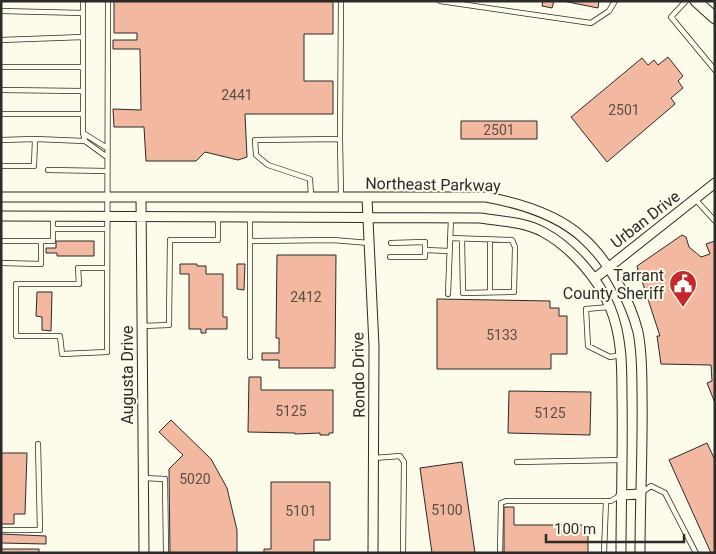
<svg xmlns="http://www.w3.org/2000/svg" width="716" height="554" font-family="Roboto,sans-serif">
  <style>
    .building { fill: #f2b8a0; stroke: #2b2b2b }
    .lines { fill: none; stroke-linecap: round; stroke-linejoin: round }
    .lane-casing { stroke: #2b2b2b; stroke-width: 6 }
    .street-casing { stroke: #2b2b2b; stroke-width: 11 }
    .secondary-casing { stroke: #2b2b2b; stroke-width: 13 }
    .lane { stroke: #fdfbea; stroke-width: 4.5 }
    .street { stroke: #fdfbea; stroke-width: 9 }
    .secondary { stroke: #fdfbea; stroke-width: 11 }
    .labels { text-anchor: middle; stroke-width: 4; stroke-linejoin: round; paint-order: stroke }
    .number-label { font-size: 14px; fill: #5d4e48 }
    .street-label { font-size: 16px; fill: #2b2b2b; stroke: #fdfbea }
    .poi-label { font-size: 16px; fill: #2b2b2b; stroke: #fdfbea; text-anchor: end }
  </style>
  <rect width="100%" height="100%" fill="#fdfbea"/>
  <!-- building -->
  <path class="building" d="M114,1h219v33h-29v47h29v33h-88l2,43 -9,3 -33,-8 -9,9h-50l-2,-34h-30l-1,-18 28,1 -1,-61h-27v-9h24v-7h-23z
    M543,1h11l-2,7 -10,-2z
    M563,1h36l-1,7z
    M668,57l15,19 -5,5 5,7 -12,10 4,6 -68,58 -36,-45 71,-59 6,7 6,-5 4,5z
    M461,121h76v18h-76z
    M682,235l4,2 3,10 12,10 9,-3 -4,-10 9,-3v162l-8,-20 5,-2 -1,-16 -50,-1 -4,-28h3l-19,-58 -3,2 -3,-9 3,-1 -1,-4z
    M56,241h38v15h-37v-3h-11v-5h10z
    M277,255h59l-1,113h-56v-8h-17v-7h17v-15h-3z
    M180,264h17v2h9v8h17v43h4v12h-21v4h-5v-4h-12v-55h-9z
    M237,264h8l-1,26 -7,-1z
    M37,292h15l-1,39 -9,-1v-13l-6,-1z
    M437,299l113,2v7h9v8h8v38h-16v15h-114z
    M249,377h12v13h72v43h-4v2h-9v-2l-25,1v-1l-47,-1z
    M509,391l82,1 -1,43 -82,-2z
    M171,420l40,39 16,29 10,42v23h-67l-1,-84 14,-14 -24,-23z
    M707,443l8,17v93h-4l-42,-93z
    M1,453h26l-2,61h-11v10h-13z
    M462,462l13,91h-43l-12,-85z
    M271,482h59v58h-16v13h-50v-4h7z
    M504,507h10v18h74v28h-84z
    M1,534l45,2v8l-45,-1z
    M1,549h38v4h-38z"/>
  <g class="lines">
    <defs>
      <path id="lane" d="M440,1l151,22 18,-12 6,-10
        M686,1l-15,16 44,53
        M1,11l82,2
        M1,40l82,-3
        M1,67h82
        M1,90l81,1
        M1,114h81
        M83,133v-132
        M340,139l1,-138
        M1,140l34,-1
        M107,148l-24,-15 2,8 22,16
        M1,166h33l1,-27 50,2
        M48,170l59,1
        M311,196l-1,-17 -42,-14 -12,-10 -1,-15 85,-1 1,58
        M695,199l20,22
        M250,217v140
        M53,229h54
        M450,238l62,2 3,7 -1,45 -51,1 -1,-53
        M1,241h52v-25
        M250,241l83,-1 36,3
        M391,243l34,-1v8
        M390,257h35v-7l24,1
        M1,263l40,1v-23
        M107,268h-29l1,16h-63v52h44l2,18 45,-2 1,-351
        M490,292v-52
        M448,294l3,-76
        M609,307l-23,2 2,37 22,11 11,-2
        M142,326l27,-1 1,-85h48v-24
        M374,458l26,-2 4,6 -1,91
        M517,462l105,-2
        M143,478l22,1 1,74
        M641,493l10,-7 14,7 31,60
        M1,530h39l-2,-86
        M500,553l1,-50 5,-2h105l10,-6
        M604,553l2,-52"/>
      <path id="street" d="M1,197h485c33,6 71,17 97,41 25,22 47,62 55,94 4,20 4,41 4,61 1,53 -2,106 -2,160
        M141,198l3,355
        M367,198l7,148 -1,207
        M1,216l479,2c20,3 45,4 63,14 28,15 55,46 67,75 12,29 12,59 12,90 1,52 -1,104 -1,156
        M594,279l121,-96
        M621,495l19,-1"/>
      <path id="secondary" d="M696,1l19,17"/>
    </defs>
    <!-- lane casing -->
    <use href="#lane" class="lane-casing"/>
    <!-- street casing -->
    <use href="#street" class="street-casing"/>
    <!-- secondary casing -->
    <use href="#secondary" class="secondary-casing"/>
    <!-- lane -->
    <use href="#lane" class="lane"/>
    <!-- street -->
    <use href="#street" class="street"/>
    <!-- secondary -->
    <use href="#secondary" class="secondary"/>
  </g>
  <!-- icons -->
  <defs>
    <symbol id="civic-pin" viewBox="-11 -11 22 30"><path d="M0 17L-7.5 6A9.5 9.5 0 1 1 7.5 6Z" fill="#c62828" stroke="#fdfbea"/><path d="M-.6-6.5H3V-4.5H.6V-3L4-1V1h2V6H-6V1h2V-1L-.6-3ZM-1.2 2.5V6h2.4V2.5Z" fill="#fff"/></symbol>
  </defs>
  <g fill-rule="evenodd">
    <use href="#civic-pin" x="667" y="268" width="32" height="43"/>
  </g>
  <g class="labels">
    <!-- number labels -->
    <g class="number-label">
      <text x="237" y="100">2441</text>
      <text x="624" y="115">2501</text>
      <text x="499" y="135">2501</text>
      <text x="306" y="302">2412</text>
      <text x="502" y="340">5133</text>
      <text x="291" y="416">5125</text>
      <text x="550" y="418">5125</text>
      <text x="195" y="484">5020</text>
      <text x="447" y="515">5100</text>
      <text x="301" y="516">5101</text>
    </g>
    <!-- street labels -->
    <g class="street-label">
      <text transform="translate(433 184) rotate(1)" y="6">Northeast Parkway</text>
      <text transform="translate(645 219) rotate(-38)" y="6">Urban Drive</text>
      <text transform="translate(127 375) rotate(-90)" y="6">Augusta Drive</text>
      <text transform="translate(358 375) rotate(-91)" y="6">Rondo Drive</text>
    </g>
    <!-- poi labels -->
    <g class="poi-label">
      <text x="664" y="281">Tarrant<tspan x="664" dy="18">County Sheriff</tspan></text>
    </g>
  </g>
  <!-- border -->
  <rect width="716" height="554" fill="none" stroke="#2b2b2b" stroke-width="5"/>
  <!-- scale -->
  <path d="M546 534v8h138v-8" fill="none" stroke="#2b2b2b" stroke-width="2.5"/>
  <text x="554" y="534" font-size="15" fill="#2b2b2b" stroke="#fdfbea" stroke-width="4" paint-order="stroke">100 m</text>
</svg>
